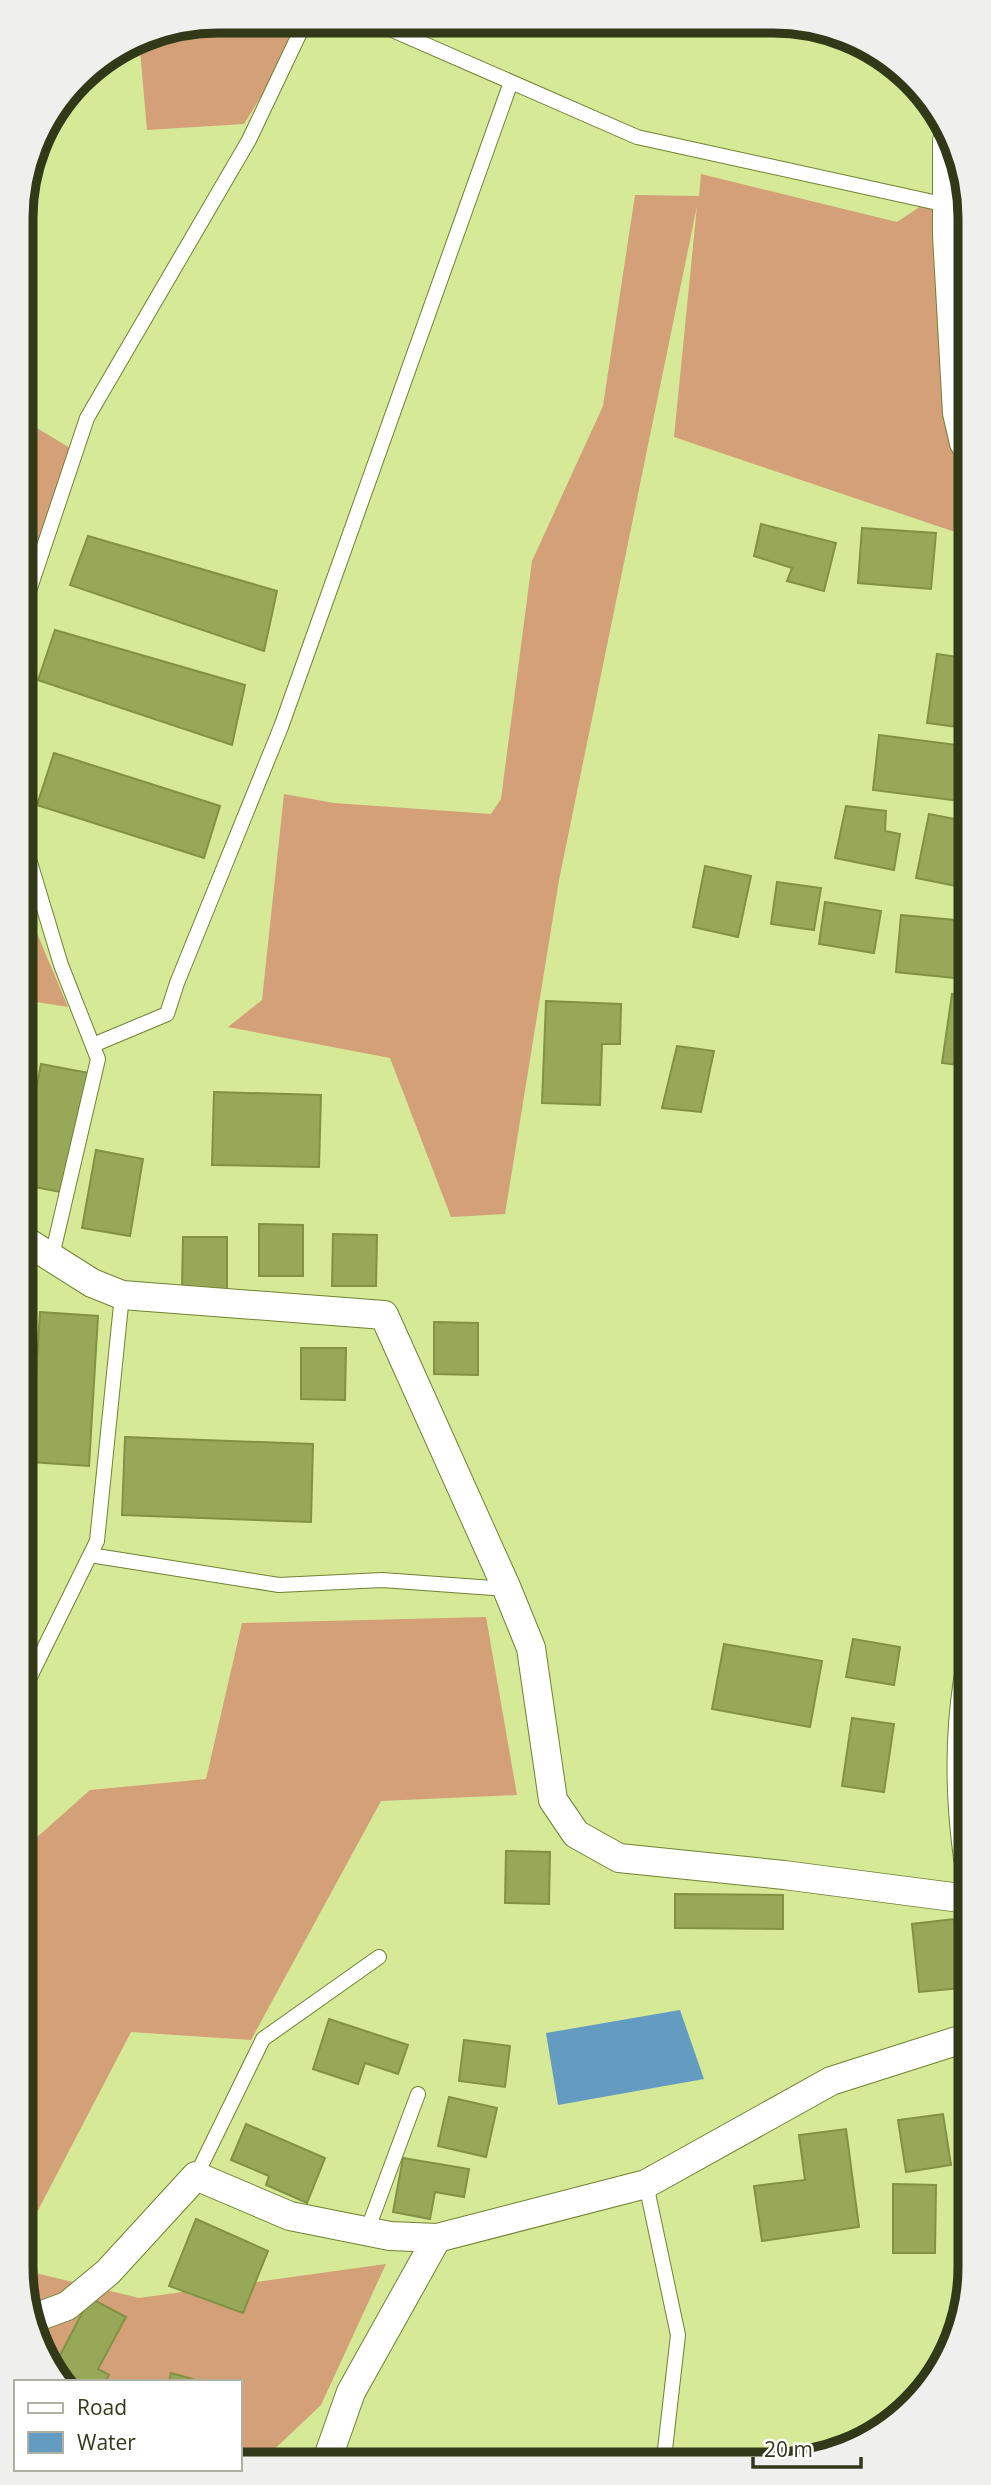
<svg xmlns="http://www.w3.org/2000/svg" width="991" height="2485" font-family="'Open Sans',sans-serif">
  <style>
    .forest { fill: #d3a078 }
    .water { fill: #649bc1 }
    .building { fill: #97a959; stroke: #819242; stroke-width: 2 }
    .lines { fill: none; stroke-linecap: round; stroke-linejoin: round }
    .lane-casing { stroke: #718232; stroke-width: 16 }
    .street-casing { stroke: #718232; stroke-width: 30 }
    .lane { stroke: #fff; stroke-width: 14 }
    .street { stroke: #fff; stroke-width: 28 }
    .rim { fill: none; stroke: #323918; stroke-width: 9 }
  </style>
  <rect width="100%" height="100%" fill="#d5e997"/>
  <!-- forest -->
  <path class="forest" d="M218,21l89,1 -63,102 -97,6 -8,-91z
    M701,174l196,48 66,-44 1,357 -290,-98 23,-231 -138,674 -54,334 -54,3 -61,-159 -162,-31 34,-27 22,-206 50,9 157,11 10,-15 31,-238 71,-155 32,-211 64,1z
    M22,419l48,29 -47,153z
    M23,900l45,107 -44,-7z
    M486,1617l31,178 -136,6 -130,239 -120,-8 -97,186 -7,34 -1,-405 64,-57 116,-11 36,-156z
    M386,2264l-65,141 -58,55h-23v-78h-175l-37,-65 -1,-46 112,27z"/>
  <!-- water -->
  <path class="water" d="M680,2010l24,69 -146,26 -12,-72z"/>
  <!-- building -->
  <path class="building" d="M761,524l75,19 -12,48 -37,-10 5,-13 -38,-12z
    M862,528l74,5 -5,56 -73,-6z
    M88,536l189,55 -13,60 -194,-66z
    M55,630l190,55 -13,60 -194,-65z
    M937,654l28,4v70l-38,-5z
    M879,735l86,11 -6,55 -86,-11z
    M54,753l166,53 -16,52 -167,-53z
    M846,806l40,5 -1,20 15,3 -6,36 -59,-12z
    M929,814l36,7 1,67 -50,-10z
    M705,866l46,10 -13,61 -45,-10z
    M777,882l44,6 -7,42 -43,-6z
    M825,902l56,9 -7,42 -55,-9z
    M901,915l65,6 -2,58 -68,-7z
    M952,994l14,2v70l-24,-3z
    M546,1001l75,3 -1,40h-18l-2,61 -58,-2z
    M677,1046l37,5 -13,61 -39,-4z
    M41,1064l48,9 -23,120 -42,-8v-34z
    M214,1092l107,3 -2,72 -107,-2z
    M96,1150l47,9 -13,77 -48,-8z
    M259,1224l44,1v51h-44z
    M333,1234l44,1 -1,51h-44z
    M183,1237h44v52h-45z
    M40,1312l58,4 -9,150 -58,-4z
    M434,1322l44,1v52l-44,-1z
    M301,1348h45l-1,52 -44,-1z
    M125,1437l188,7 -2,78 -189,-7z
    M853,1639l47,8 -6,38 -48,-8z
    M724,1644l98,17 -12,66 -98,-18z
    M852,1718l42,6 -10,68 -42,-6z
    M506,1851l44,1 -1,52 -44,-1z
    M675,1894l108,1v34l-108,-1z
    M954,1919l7,69 -42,4 -7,-68z
    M329,2019l79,26 -10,29 -33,-11 -7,21 -45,-15z
    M464,2040l46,6 -5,41 -46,-6z
    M449,2097l48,11 -11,49 -48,-11z
    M943,2114l8,51 -45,7 -8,-52z
    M246,2124l79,34 -18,45 -41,-18 3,-9 -38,-16z
    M846,2129l13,98 -97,14 -8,-55 51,-6 -6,-45z
    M403,2158l66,11 -5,28 -29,-5 -5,27 -37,-7z
    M893,2184l43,1 -1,68h-42z
    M196,2219l72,32 -25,62 -74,-27z
    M90,2298l36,19 -28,52 11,6 -4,7h-30l-15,-8 -5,-9z
    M171,2373l32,9h-34z"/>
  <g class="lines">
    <defs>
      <path id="lane" d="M374,22l263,115 310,68
        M23,634l2,-31 62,-185 162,-278 56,-118
        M23,839l38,126 37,94 -46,197
        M93,1045l74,-31 10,-31 104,-256 230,-645
        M90,1555l189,30 103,-5 125,9
        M26,1685l71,-144 25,-246
        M196,2176l67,-137 116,-82
        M646,2184l32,151 -14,123
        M367,2231l51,-137"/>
      <path id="street" d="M947,141v94l10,178 7,30
        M24,1240l68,43 30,12 262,20 123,274 24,59 22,152 23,34 43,24 165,17 184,24
        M968,1680c-9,58 -8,120 0,178
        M29,2320l38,-14 41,-34 88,-96 94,40 100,20 47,2 209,-54 185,-103 138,-44
        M327,2460l24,-68 86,-154"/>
    </defs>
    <!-- lane casing -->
    <use href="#lane" class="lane-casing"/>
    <!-- street casing -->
    <use href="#street" class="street-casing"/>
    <!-- lane -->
    <use href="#lane" class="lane"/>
    <!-- street -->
    <use href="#street" class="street"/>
  </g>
  <!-- crop -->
  <path d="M0 0H991V2485H0ZM218 33H773A185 185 0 0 1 958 218V2267A185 185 0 0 1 773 2452H218A185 185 0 0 1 33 2267V218A185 185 0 0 1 218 33Z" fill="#efefed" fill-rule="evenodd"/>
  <path class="rim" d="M218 33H773A185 185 0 0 1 958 218V2267A185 185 0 0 1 773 2452H218A185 185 0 0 1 33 2267V218A185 185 0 0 1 218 33Z"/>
  <!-- legend -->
  <rect x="14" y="2380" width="228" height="91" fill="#ffffff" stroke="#adb0a3" stroke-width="2"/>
  <rect x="28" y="2403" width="35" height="10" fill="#ffffff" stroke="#adb0a3" stroke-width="2"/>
  <text x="77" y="2415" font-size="21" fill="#323918">Road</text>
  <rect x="28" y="2432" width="35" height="21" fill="#649bc1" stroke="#adb0a3" stroke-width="2"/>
  <text x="77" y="2450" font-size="21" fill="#323918">Water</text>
  <!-- scale -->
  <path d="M753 2457v10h108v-10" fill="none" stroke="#323918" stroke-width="3.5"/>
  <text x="764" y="2457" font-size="21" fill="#323918" stroke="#ffffff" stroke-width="5" paint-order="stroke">20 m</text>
</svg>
